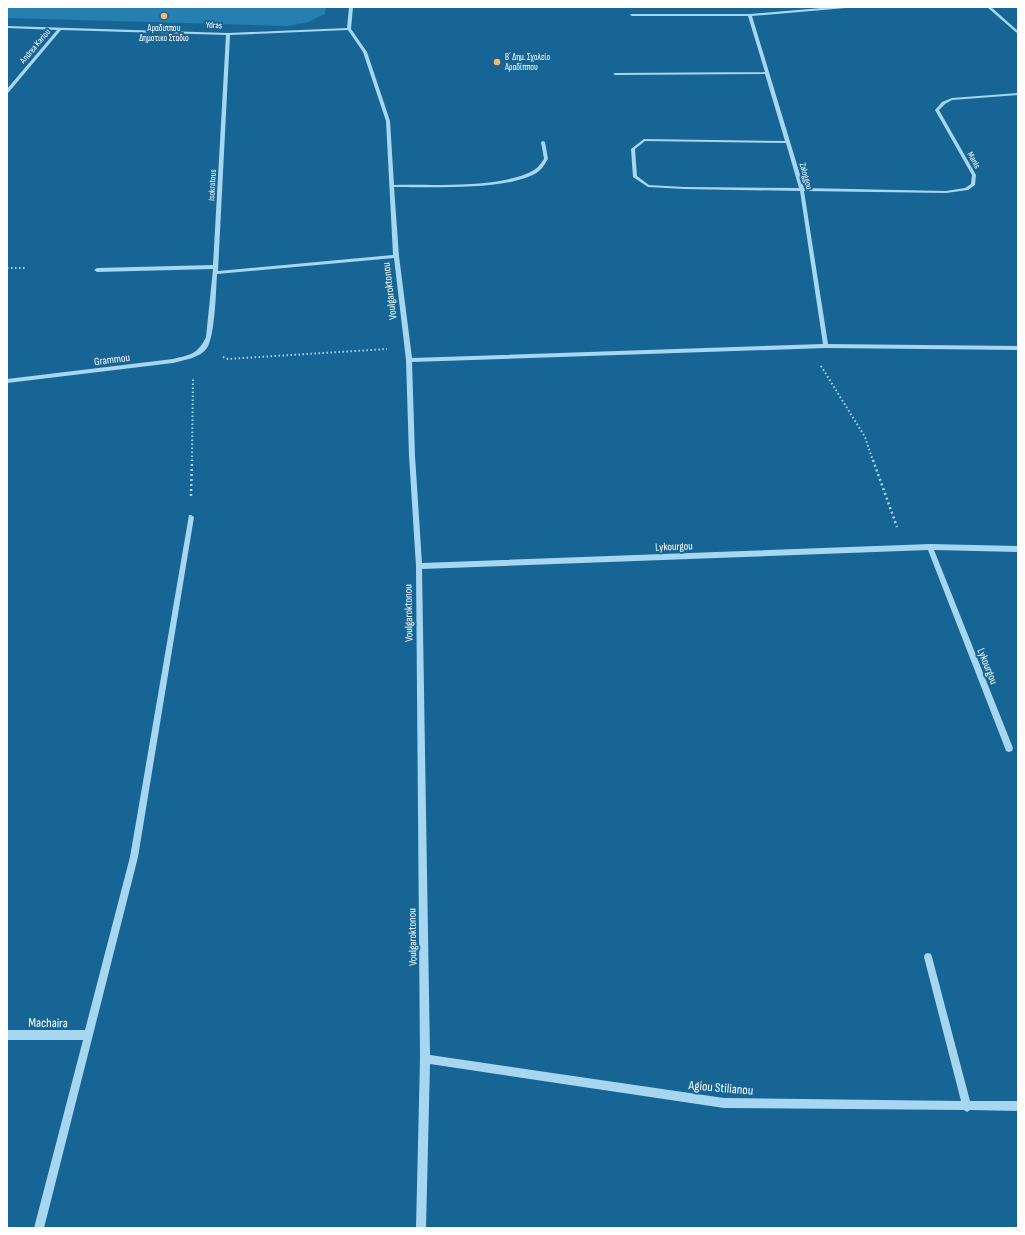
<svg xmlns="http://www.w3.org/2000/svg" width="1025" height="1235" font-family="'Sofia Sans Condensed',sans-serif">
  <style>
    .green { fill: #267fb1 }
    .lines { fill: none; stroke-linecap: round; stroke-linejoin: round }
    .path-far1 { stroke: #a7d6f1; stroke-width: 2; stroke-dasharray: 1.5 2.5; stroke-linecap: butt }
    .path { stroke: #a7d6f1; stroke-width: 2.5; stroke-dasharray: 2 3; stroke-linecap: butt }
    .minor { fill: #a7d6f1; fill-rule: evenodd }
    .poi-dot { fill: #ffb767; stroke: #176594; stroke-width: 1.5 }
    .labels { text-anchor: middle; stroke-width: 4; stroke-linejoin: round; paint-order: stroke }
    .far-street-label { font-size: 9px; fill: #fff; stroke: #176594 }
    .far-poi-label { font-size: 9px; fill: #fff; stroke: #176594 }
    .street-label { font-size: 11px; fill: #fff; stroke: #176594 }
    .near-street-label { font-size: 13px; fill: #fff; stroke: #176594 }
  </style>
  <rect width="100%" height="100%" fill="#176594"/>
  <!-- green -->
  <path class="green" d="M7,7h319l-1,7 -17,8 -19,4 -282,-8z"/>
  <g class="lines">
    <!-- path-far1 -->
    <path class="path-far1" d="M7,268h20
      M223,357l5,2 159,-10
      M821,366l44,71 8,24
      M192,461l1,-84"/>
    <!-- path -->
    <path class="path" d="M873,460l24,67
      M191,496l1,-36"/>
    <!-- minor -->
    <path class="minor" d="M349,7h4l-2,22 16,23 23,69 4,64c37,-1 108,4 140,-15 4,-2 7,-7 10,-11l-3,-17 2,-1 2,1 3,17c-3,4 -5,9 -9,12 -25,20 -112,16 -145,16l5,69 13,102 411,-14 -23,-153 -116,-2 -36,-2 -15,-10 -2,-28 13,-10 141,2 -20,-67 -150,1 -2,-1 2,-1 150,-1 -17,-56h-116l-2,-1 1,-1h119l83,-7h15l-2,1 -94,8 52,172 142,3 19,-3 6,-4 1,-9 -37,-65 7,-8 10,-4 66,-5v2l-66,5 -7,4 -6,6 37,65 -1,10 -7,5 -22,3 -142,-2 24,153 190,2v4l-192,-2 -414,14 3,94 7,107 508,-19 88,2v6l-84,-2 79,198 -1,3 -3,1 -3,-1 -1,-3 -77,-198 -506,19 8,486 294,43 237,3 -37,-144 1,-3 3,-1 3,1 1,3 38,144h48v10l-48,-1 -3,2 -3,-2 -240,-2 -294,-44 -4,164h-10l4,-169 -4,-493 -7,-110 -3,-96 -12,-102 -177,16c-1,17 -2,62 -10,74 -7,10 -23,12 -34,15l-166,20v-4l166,-20c17,-4 25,-5 33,-22l7,-68 -116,3 -3,-2 3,-2 116,-3 13,-230 -165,-5 -53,63h-1v-4l50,-59 -50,-2v-2l221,7 119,-5zM348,30l15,22 23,69 7,134 -175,16 12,-236zM645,141l141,2 13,45 -115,-1 -35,-2 -12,-9 -2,-27z
      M987,7h4l27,24v3z
      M189,515h2l3,2 -56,340 -94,371h-10l49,-188h-76v-10h78l45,-173z"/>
  </g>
  <!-- markers -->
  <g class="poi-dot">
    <circle cx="164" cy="16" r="4"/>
    <circle cx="497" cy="62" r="4"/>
  </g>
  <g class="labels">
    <!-- far-street labels -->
    <g class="far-street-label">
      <text transform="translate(214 25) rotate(2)" y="3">Ydras</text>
      <text transform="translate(35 46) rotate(-50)" y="3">Andrea Kariou</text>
      <text transform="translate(974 160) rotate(61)" y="3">Manis</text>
      <text transform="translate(806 176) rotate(74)" y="3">Zaloggou</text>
      <text transform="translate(212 185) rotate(-87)" y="3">Isokratous</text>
    </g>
    <!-- far-poi labels -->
    <g class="far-poi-label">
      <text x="164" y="31">Αραδιππου<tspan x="164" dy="10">Δημοτικο Σταδιο</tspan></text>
      <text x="505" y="60" text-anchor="start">Β´ Δημ. Σχολείο<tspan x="505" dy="10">Αραδίππου</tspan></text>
    </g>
    <!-- street labels -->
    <g class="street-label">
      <text transform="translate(389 291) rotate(-97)" y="4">Voulgaroktonou</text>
      <text transform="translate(112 359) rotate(-7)" y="4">Grammou</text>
      <text transform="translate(674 546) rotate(-2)" y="4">Lykourgou</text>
      <text transform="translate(408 613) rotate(-91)" y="4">Voulgaroktonou</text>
      <text transform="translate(988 666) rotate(68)" y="4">Lykourgou</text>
      <text transform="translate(412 937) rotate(-91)" y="4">Voulgaroktonou</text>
    </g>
    <!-- near-street labels -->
    <g class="near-street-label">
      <text transform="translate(48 1022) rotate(1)" y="5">Machaira</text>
      <text transform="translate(721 1087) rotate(5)" y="5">Agiou Stilianou</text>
    </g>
  </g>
  <!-- border -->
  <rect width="1025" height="1235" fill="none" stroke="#ffffff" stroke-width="16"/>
</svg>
